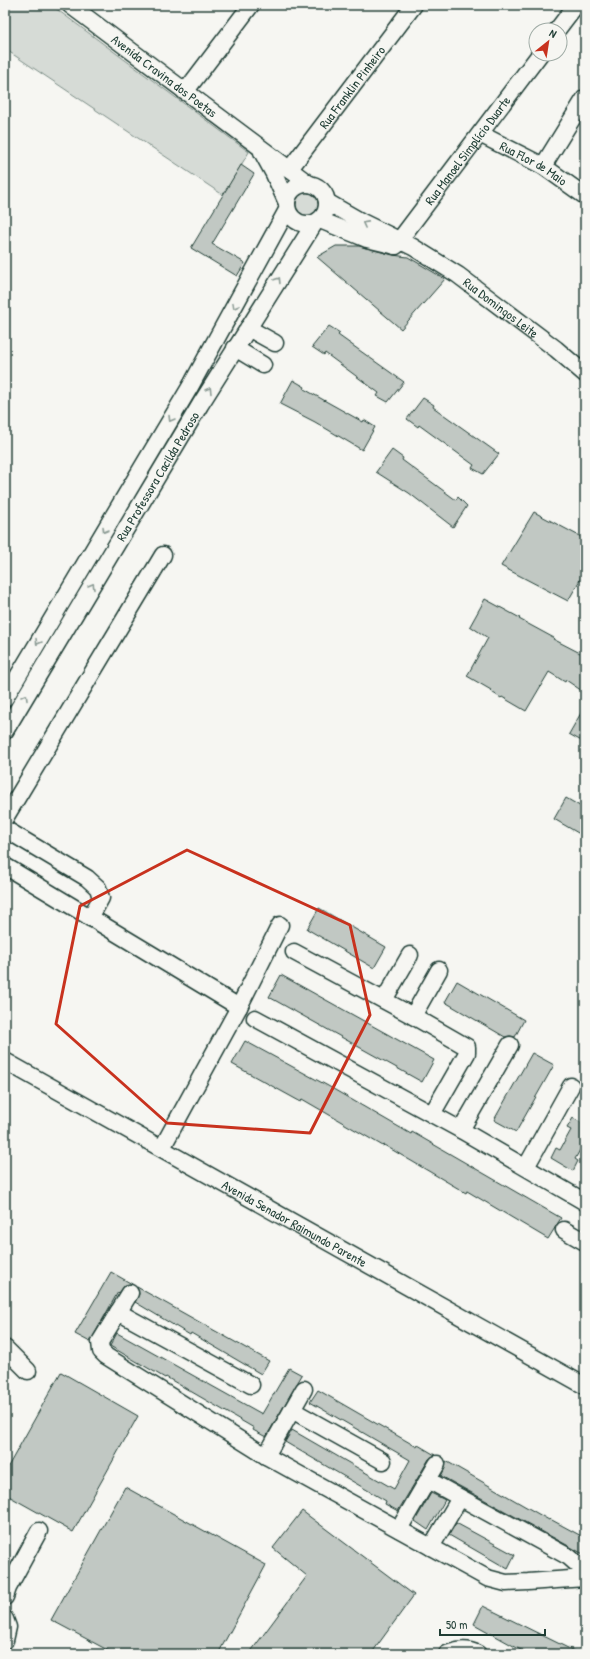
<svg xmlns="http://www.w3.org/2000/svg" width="590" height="1659" font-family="'Patrick Hand',sans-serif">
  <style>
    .green { fill: #d6dbd6; stroke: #7a8c85 }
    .building { fill: #c1c8c3; stroke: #1f3d34 }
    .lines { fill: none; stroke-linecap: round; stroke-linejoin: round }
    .minor-casing { stroke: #1f3d34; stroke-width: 19 }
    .minor { stroke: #f6f6f2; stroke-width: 16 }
    .oneway { stroke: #8a9a93 }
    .marked { fill: none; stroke: #c8321e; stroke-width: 3; stroke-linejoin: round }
    .labels { text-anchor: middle; stroke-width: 3; stroke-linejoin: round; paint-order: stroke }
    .street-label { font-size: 13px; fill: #1f3d34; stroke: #f6f6f2 }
  </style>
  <rect width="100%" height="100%" fill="#f6f6f2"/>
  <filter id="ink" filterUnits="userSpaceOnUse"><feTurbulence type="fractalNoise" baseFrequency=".025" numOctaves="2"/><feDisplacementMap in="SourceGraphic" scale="8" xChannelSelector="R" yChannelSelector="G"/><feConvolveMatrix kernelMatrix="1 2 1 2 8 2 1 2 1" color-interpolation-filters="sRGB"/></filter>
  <g filter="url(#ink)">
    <!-- green -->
    <path class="green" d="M5,5h46l198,147 -26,43 -218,-146z
      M295 204a12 12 0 1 1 24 0a12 12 0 1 1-24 0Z"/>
    <!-- building -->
    <path class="building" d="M241,165l13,9 -42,70 33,19 -8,13 -46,-28z
      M336,246h23l34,9 15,2 37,22 -44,50 -84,-72z
      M329,326l11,7 -2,2 21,15 45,32 -16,20 -11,-6 2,-3 -54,-40 -1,2 -12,-8z
      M293,380l12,7 -1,2 59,33 1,-2 11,7 -13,23 -47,-28 -35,-18z
      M423,398l11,7 -1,2 21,15 45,32 -16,20 -11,-6 2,-3 -55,-40 -1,2 -11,-8z
      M392,450l11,8 -1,2 54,40 2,-3 9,9 -14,21 -44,-34 -33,-21z
      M534,512l51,27v32l-17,30 -67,-35z
      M485,599l35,19 -1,1 35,19 -1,1 29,15 -1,3 4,2v34l-19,-13 -1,2 -16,-10 -23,39 -24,-14 -1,1 -11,-7 1,-1 -24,-14 21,-38 -18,-12z
      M585,706v37l-16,-9z
      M566,798l19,11v28l-31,-18z
      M319,908l67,39 -12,21 -67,-39z
      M281,975l153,85 -12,22 -153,-85z
      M457,981l67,39 -9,17 -5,-1 -5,1 -60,-35z
      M245,1041l83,45 83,48 1,-2 149,86 -13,21 -81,-48 -1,2 -82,-48 -1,1 -81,-47 -1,3 -69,-38z
      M532,1053l22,12 -38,67 -22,-12z
      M573,1118l12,7v16l-10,18 3,2 -5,10 -22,-13 5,-10 4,2 11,-20 -4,-2z
      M111,1272l21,12 -7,1 -6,8 -1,-1 -28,50 -15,-8z
      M137,1287l73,41 59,33 -8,13 -70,-41 -1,2 -55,-33 4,-8z
      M117,1333l145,81 27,-46 13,7 -36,62 -13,-7 1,-2 -88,-51 -1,1 -55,-32z
      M61,1372l77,44 -65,116 -68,-38v-22z
      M318,1390l99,57 1,-2 17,10 -6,4 -31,52 -13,-7 1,-3 -101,-59 7,-12 102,59 16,-29 -100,-58z
      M446,1461l103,59 1,-1 35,19v17l-144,-79 4,-8z
      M125,1487l141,78 -48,89h-103l-64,-34z
      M431,1493l14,7 -17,30 -13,-9z
      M302,1511l112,84 -43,59h-122l58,-78 -34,-28z
      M456,1523l59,32 -7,14 -59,-34z
      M483,1606l97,48h-52l-54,-30z"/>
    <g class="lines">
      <defs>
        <g id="minor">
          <path id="s1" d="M70,5l239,179"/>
          <path d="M557,30l19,-25"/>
          <path d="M185,92l66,-87"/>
          <path id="s2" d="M480,134l63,32 42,30"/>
          <path d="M262,152l12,22 13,29"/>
          <path d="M543,166l42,-68"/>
          <path id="s3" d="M289,170l125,-165"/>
          <circle cx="307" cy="204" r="20"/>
          <path id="s4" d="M327,202l35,20 51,25 45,28 98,74 29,25"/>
          <path d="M320,220l47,19 29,7"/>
          <path id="s5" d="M395,246l145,-192"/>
          <path d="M248,328l27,15"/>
          <path d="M235,348l28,17"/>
          <path d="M5,698l185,-311 97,-177"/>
          <path id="s6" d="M5,731l195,-326 114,-181"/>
          <path d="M5,818l158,-263"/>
          <path d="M5,829l82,49 11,10 3,10 -11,20"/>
          <path d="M5,866l234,141"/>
          <path d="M294,952l119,64 54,31v6l-35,61"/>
          <path d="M384,1000l26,-45"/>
          <path d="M413,1016l26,-46"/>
          <path d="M255,1018l206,112 124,72"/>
          <path id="s7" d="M5,1061l580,325"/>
          <path d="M461,1130l49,-85"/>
          <path d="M162,1148l77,-141 41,-82"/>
          <path d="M526,1167l45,-81"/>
          <path d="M564,1230l21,12"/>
          <path d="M130,1293l-30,49 1,9 5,5 160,100 221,122 19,5 22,-1 57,-4"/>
          <path d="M118,1312l133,73"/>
          <path d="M5,1348l23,23"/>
          <path d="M292,1410l91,51"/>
          <path d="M266,1456l38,-67"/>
          <path d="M428,1480l141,77 16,14"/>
          <path d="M399,1529l38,-65"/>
          <path d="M431,1547l29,-49"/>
          <path d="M5,1597l3,-9 31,-57"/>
          <path d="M5,1619l3,8 -3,13"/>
          <path d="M447,1654c11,-4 20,-6 31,0"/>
        </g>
      </defs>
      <!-- minor casing -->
      <use href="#minor" class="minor-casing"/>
      <!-- minor -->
      <use href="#minor" class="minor"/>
    </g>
    <!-- one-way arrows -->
    <defs><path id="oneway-chevron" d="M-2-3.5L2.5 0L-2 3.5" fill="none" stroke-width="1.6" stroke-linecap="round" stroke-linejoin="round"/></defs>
    <g class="oneway">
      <use href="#oneway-chevron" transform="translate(365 224) rotate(-152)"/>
      <use href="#oneway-chevron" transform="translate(278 280) rotate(-58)"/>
      <use href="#oneway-chevron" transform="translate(235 306) rotate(119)"/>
      <use href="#oneway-chevron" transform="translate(209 390) rotate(-59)"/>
      <use href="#oneway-chevron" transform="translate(171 419) rotate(121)"/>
      <use href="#oneway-chevron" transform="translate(105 530) rotate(121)"/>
      <use href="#oneway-chevron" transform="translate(92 586) rotate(-59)"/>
      <use href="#oneway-chevron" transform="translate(38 642) rotate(121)"/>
      <use href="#oneway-chevron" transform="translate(25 697) rotate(-59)"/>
    </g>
  </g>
  <!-- marked area -->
  <path class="marked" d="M187,850l163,75 20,90 -60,118 -143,-10 -111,-99 24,-118z"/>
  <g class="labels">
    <!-- street labels -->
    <g class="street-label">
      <text dy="5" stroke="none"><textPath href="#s1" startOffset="118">Avenida Cravina dos Poetas</textPath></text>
      <text dy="5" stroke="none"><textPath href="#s3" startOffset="104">Rua Franklin Pinheiro</textPath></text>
      <text dy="5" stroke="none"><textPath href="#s5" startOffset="120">Rua Manoel Simplício Duarte</textPath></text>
      <text dy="5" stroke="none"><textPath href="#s2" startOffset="61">Rua Flor de Maio</textPath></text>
      <text dy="5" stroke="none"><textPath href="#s4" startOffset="204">Rua Domingos Leite</textPath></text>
      <text dy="5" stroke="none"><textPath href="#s6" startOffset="297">Rua Professora Cacilda Pedroso</textPath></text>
      <text dy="5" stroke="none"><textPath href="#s7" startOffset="332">Avenida Senador Raimundo Parente</textPath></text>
    </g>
  </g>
  <!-- margin -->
  <rect width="590" height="1659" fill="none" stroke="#f6f6f2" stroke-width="20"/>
  <rect x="10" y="10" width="570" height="1639" fill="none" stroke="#1f3d34" stroke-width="1.5" filter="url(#ink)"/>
  <!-- north arrow -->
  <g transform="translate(548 42) rotate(30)"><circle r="19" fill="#f6f6f2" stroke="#a0aca6"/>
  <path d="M0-3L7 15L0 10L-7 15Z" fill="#c8321e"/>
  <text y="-6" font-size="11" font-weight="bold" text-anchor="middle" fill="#1f3d34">N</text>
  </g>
  <!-- scale -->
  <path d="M440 1629v6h105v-6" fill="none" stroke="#1f3d34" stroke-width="2"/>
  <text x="446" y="1629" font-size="12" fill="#1f3d34" stroke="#f6f6f2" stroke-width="3" paint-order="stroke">50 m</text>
</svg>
